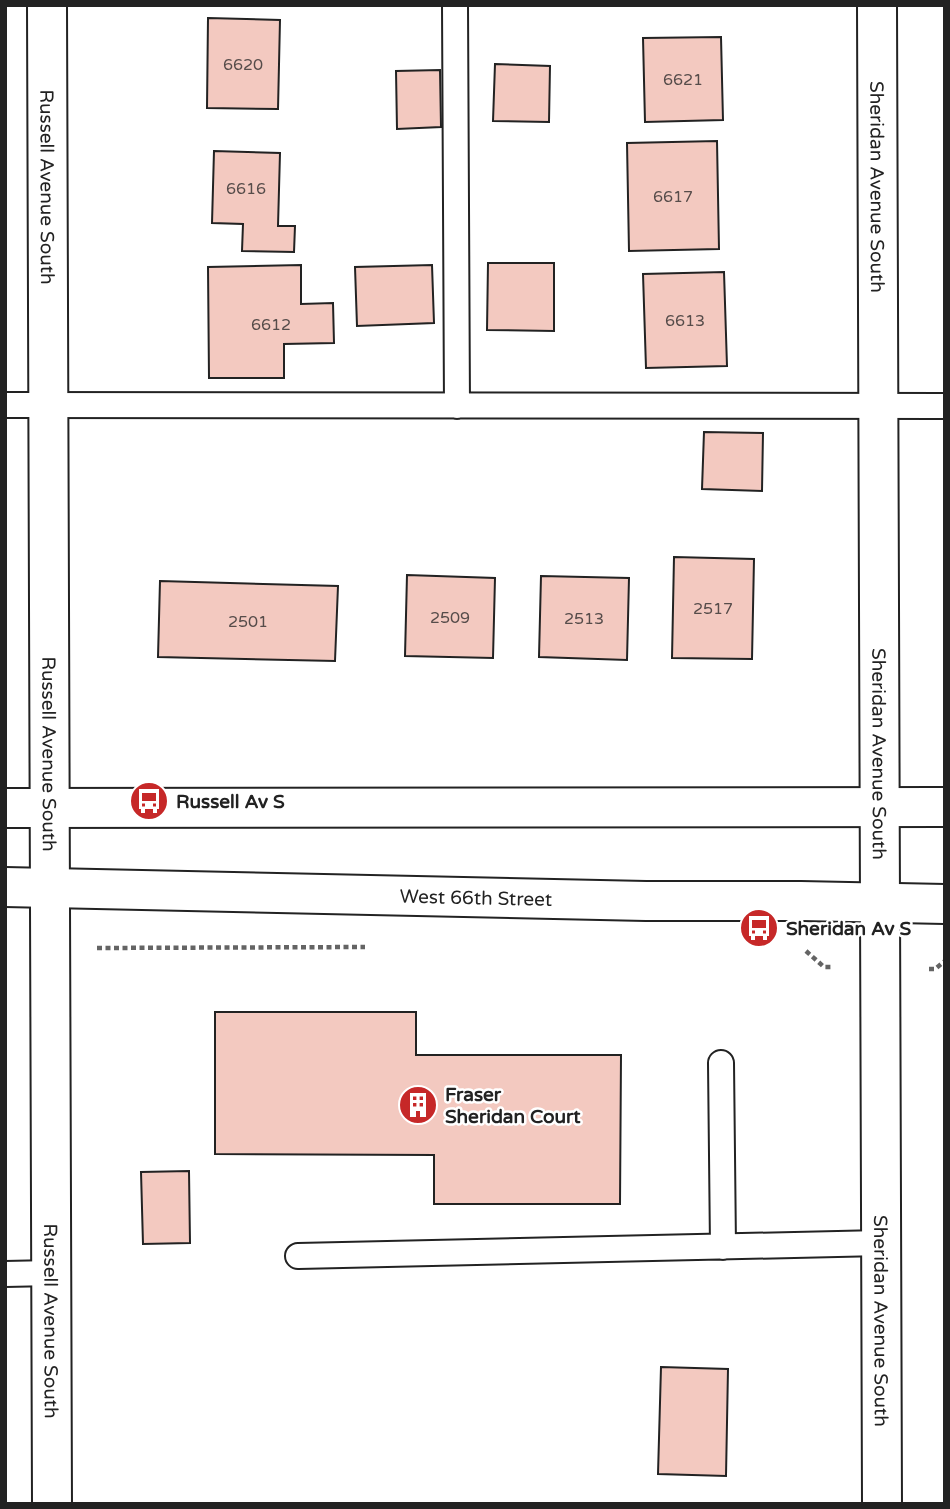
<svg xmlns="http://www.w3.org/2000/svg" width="950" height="1509" font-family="'Varela Round',sans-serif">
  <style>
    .building { fill: #f3c9c0; stroke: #222; stroke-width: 2 }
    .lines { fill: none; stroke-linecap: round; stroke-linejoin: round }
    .service-casing { stroke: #222; stroke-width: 28 }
    .minor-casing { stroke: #222; stroke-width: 42 }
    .secondary-casing { stroke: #222; stroke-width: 42 }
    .path { stroke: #646464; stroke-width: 4.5; stroke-dasharray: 5 3.5; stroke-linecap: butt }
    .service { stroke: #fff; stroke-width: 24 }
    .minor { stroke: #fff; stroke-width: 38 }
    .secondary { stroke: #fff; stroke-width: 38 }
    .labels { text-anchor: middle; stroke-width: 5; stroke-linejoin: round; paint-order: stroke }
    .number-label { font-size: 16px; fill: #564c4a }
    .street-label { font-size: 19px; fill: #222; stroke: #fff }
    .poi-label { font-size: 19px; font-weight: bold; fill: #222; stroke: #fff; text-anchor: start }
  </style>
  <rect width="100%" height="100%" fill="#fff"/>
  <!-- building -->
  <path class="building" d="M208,18l72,2 -2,89 -71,-1z
    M721,37l2,83 -78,2 -2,-84z
    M495,64l55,2 -1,56 -56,-1z
    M440,70l1,57 -44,2 -1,-58z
    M717,141l2,108 -90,2 -2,-108z
    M214,151l66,2 -2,73h17l-1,26 -52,-1 1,-27 -31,-1z
    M488,263h66v68l-67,-1z
    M301,265v39l32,-1 1,40 -50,1v34h-75l-1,-111z
    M432,265l2,58 -77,3 -2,-59z
    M724,272l3,94 -81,2 -3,-94z
    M704,432l59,1 -1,58 -60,-2z
    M674,557l80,2 -2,100 -80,-1z
    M407,575l88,3 -2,80 -88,-2z
    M541,576l88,2 -2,82 -88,-3z
    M160,581l178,5 -3,75 -177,-4z
    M215,1012h201v43h205l-1,149h-186v-49l-219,-1z
    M189,1171l1,72 -47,1 -2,-72z
    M661,1367l67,2 -2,107 -68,-2z"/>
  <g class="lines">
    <defs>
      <path id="service" d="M455,5l2,401
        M5,405l940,1
        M721,1063l2,184
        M298,1256l583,-13
        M5,1274l47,-1"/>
      <g id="minor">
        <path id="s1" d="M47,5l5,1499"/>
        <path id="s2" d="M877,5l5,1499"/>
      </g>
      <g id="secondary">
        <path d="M5,808l940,-1"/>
        <path id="s3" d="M5,887l641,14h155l144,3"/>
      </g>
    </defs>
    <!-- service casing -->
    <use href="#service" class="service-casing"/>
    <!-- minor casing -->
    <use href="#minor" class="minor-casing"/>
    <!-- secondary casing -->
    <use href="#secondary" class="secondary-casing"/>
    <!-- path -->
    <path class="path" d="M97,948l268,-1
      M806,951l18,16h9
      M929,969h6l10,-8"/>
    <!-- service -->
    <use href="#service" class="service"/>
    <!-- minor -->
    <use href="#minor" class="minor"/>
    <!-- secondary -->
    <use href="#secondary" class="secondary"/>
  </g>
  <!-- icons -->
  <defs>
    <symbol id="bus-disc" viewBox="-11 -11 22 22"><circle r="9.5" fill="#c62828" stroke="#fff"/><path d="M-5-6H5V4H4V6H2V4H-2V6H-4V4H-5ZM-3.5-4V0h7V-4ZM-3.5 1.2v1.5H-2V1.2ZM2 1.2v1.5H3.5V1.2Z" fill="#fff"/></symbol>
    <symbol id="building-disc" viewBox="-11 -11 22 22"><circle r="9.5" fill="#c62828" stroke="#fff"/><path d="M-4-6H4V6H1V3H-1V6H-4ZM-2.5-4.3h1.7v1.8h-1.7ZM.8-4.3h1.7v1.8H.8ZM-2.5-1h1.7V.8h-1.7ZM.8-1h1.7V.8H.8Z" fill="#fff"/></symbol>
  </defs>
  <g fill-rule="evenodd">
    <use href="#bus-disc" x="127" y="779" width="44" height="44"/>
    <use href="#bus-disc" x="737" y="906" width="44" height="44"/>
    <use href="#building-disc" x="396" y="1083" width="44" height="44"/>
  </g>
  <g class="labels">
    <!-- number labels -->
    <g class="number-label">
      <text x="243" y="70">6620</text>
      <text x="683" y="85">6621</text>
      <text x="246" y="194">6616</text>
      <text x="673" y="202">6617</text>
      <text x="685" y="326">6613</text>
      <text x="271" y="330">6612</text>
      <text x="713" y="614">2517</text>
      <text x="450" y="623">2509</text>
      <text x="584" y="624">2513</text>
      <text x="248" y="627">2501</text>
    </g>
    <!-- street labels -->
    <g class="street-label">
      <text dy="7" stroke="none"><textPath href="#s1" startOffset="182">Russell Avenue South</textPath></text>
      <text dy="7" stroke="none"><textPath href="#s2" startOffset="182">Sheridan Avenue South</textPath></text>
      <text dy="7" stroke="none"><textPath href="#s1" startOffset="749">Russell Avenue South</textPath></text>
      <text dy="7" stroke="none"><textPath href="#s2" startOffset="749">Sheridan Avenue South</textPath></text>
      <text dy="7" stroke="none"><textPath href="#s3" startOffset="471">West 66th Street</textPath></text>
      <text dy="7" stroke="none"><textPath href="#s1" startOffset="1316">Russell Avenue South</textPath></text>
      <text dy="7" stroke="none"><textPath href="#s2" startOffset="1316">Sheridan Avenue South</textPath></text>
    </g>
    <!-- poi labels -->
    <g class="poi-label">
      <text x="176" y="808">Russell Av S</text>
      <text x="786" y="935">Sheridan Av S</text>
      <text x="445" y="1101">Fraser<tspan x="445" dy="22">Sheridan Court</tspan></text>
    </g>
  </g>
  <!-- border -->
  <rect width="950" height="1509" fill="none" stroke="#222222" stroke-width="14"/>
</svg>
